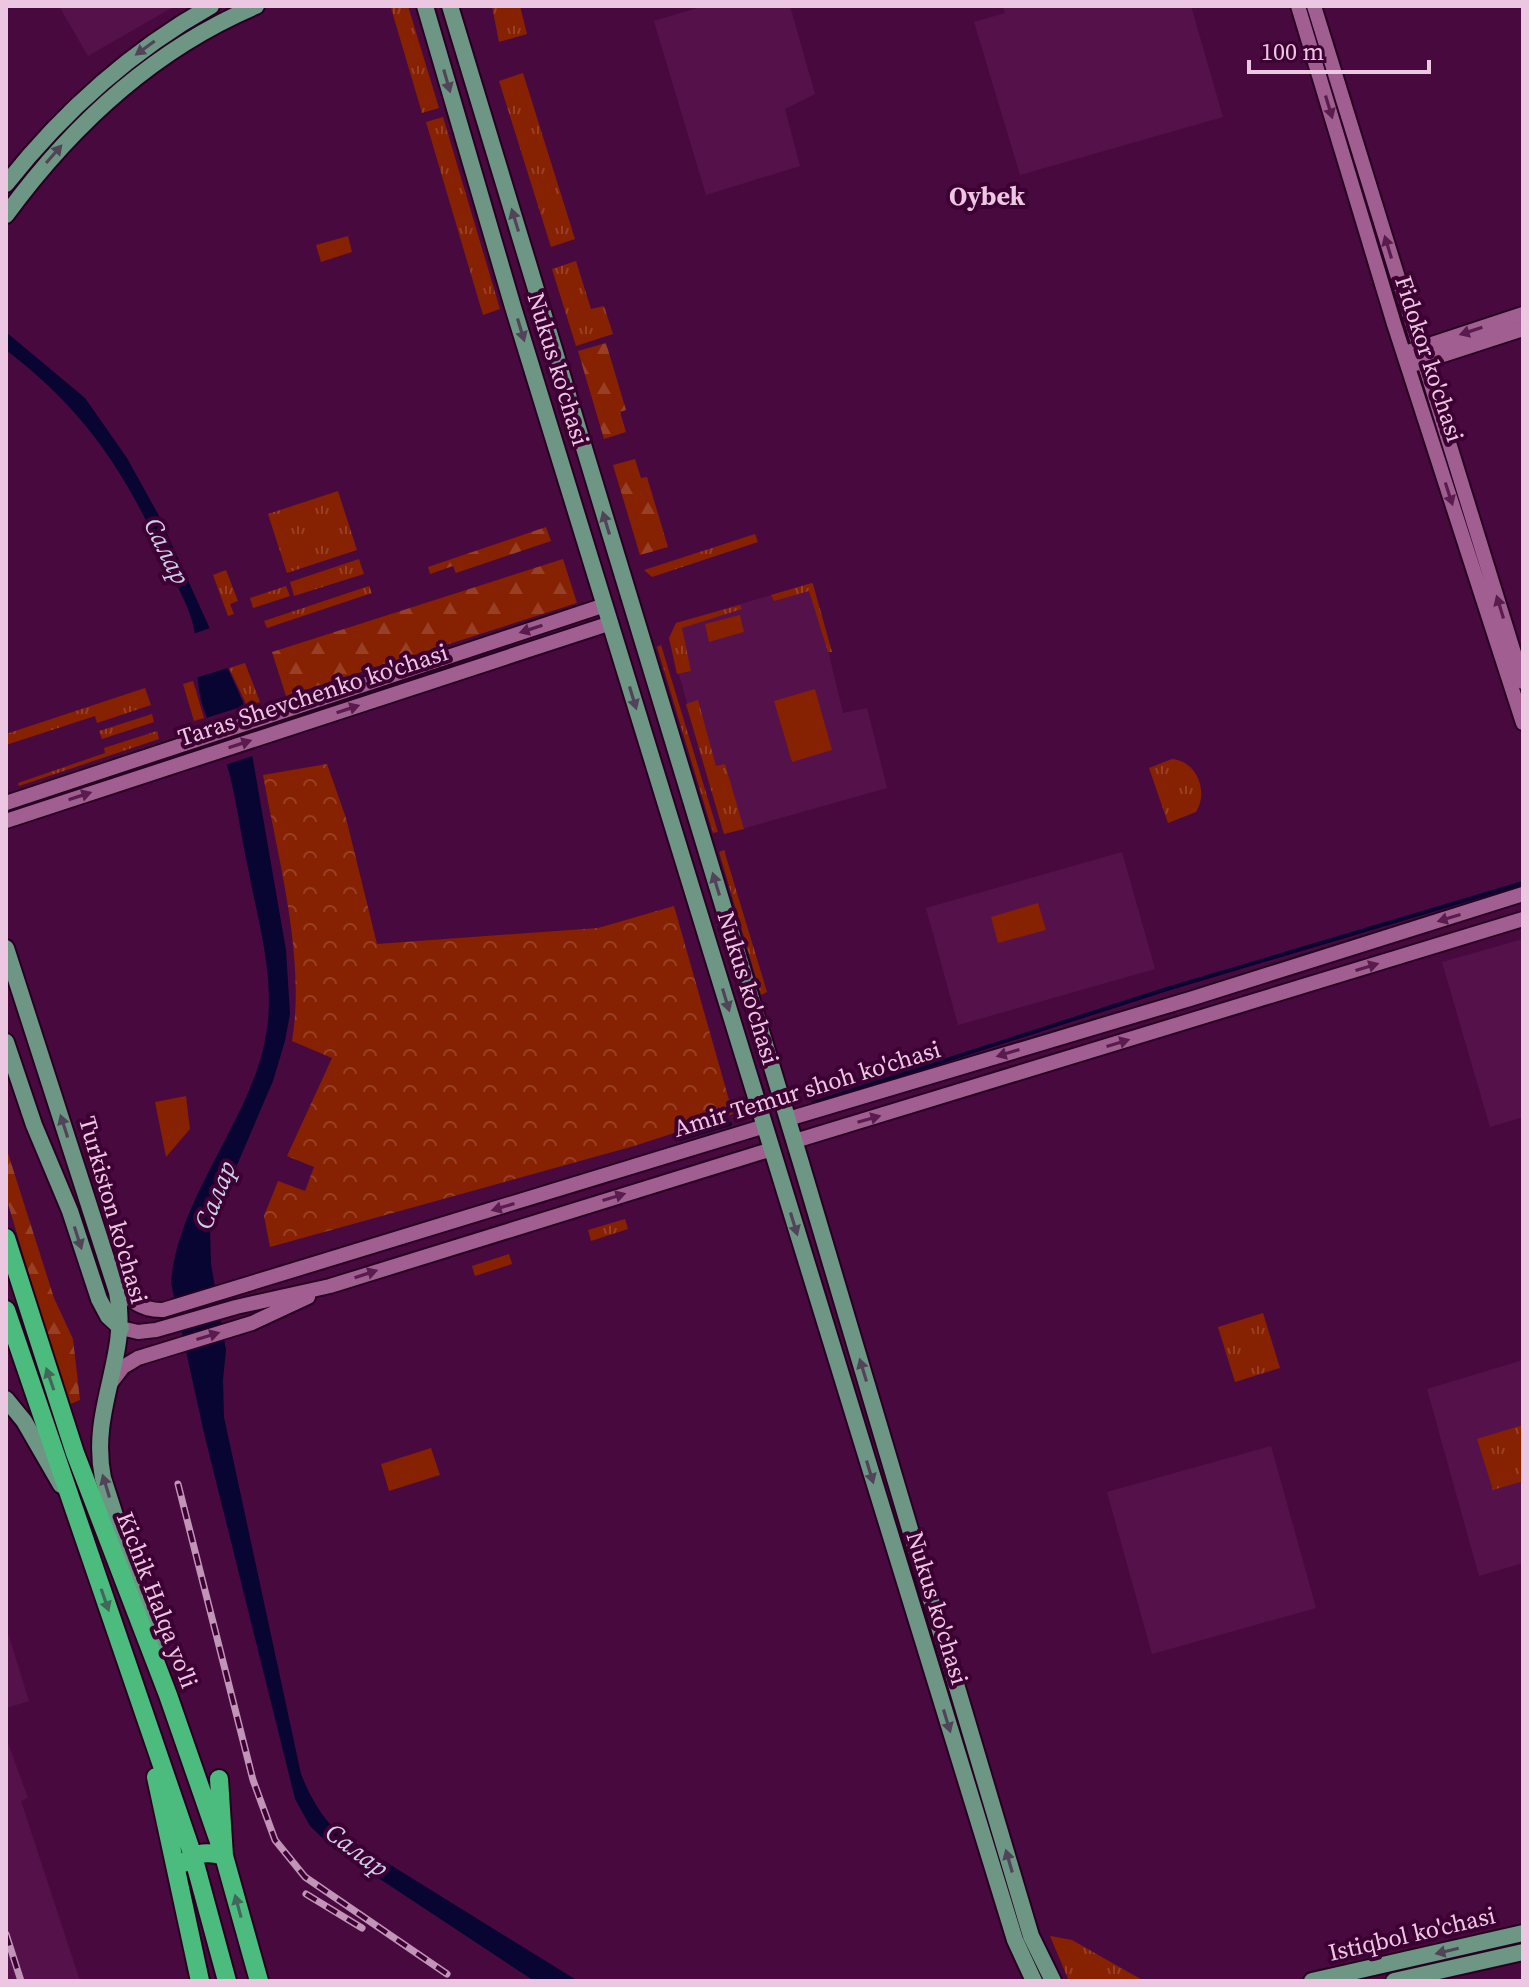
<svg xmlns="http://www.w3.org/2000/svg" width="1529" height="1987" viewBox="0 0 1529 1987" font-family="'Source Serif 4',serif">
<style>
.built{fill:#55124a}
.grass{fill:url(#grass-tufts)}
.forest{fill:url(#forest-firs)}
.park{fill:url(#park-crowns)}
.pitch{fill:#862101}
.water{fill:#080533}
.pier{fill:#480a3e}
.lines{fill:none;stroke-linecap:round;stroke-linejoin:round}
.stream{stroke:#080533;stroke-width:4}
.secondary-casing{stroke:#270021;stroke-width:18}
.primary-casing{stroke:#270021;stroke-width:20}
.highway-casing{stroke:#270021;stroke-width:22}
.secondary{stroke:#a05e91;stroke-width:14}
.primary{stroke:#6d9685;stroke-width:16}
.highway{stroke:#4bbc7d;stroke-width:18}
.rail-casing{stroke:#c195b7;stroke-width:7}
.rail{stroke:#3c0033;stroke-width:4;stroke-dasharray:12;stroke-linecap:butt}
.oneway{fill:#524458}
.oneway2{fill:#5a1c4f}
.oneway3{fill:#44675c}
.labels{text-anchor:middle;stroke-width:8;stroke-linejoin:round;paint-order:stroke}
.street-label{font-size:24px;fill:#ecc7e2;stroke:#3c0033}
.neighbourhood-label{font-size:26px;font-weight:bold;fill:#ecc7e2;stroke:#3c0033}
.water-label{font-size:26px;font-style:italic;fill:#cbd0e9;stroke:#3c0033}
</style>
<defs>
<pattern id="grass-tufts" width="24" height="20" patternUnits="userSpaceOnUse" patternTransform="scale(2)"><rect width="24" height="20" fill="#862101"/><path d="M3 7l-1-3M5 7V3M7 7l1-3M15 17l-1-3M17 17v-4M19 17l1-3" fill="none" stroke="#974026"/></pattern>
<pattern id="forest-firs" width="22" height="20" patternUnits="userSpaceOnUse" patternTransform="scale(2)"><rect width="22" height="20" fill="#862101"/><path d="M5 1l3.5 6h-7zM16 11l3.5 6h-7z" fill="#974026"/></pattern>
<pattern id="park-crowns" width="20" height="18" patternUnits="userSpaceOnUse" patternTransform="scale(2)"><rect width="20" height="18" fill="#862101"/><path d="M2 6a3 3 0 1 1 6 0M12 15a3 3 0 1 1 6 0" fill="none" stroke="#974026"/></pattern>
</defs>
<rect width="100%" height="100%" fill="#480a3e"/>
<path class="built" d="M 59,6 L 175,6 L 88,56 Z
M 704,6 L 790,6 L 815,94 L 785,109 L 800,166 L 706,195 L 654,21 Z
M 1003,6 L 1191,6 L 1223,117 L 1020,175 L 974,22 L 1005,13 Z
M 812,583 L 843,713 L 867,708 L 887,788 L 724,834 L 669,639 L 676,623 Z
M 1122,852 L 1155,969 L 958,1025 L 926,908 Z
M 1523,939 L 1523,1117 L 1490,1127 L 1442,962 Z
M 1523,1360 L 1523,1563 L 1479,1576 L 1427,1389 Z
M 1271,1446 L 1316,1608 L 1152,1654 L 1107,1492 Z
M 6,1627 L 29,1701 L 6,1708 Z
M 6,1738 L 28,1798 L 21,1801 L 80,1981 L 6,1981 Z"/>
<path class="grass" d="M 398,6 L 408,6 L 439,108 L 422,113 L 391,8 Z
M 492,6 L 520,6 L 527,34 L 499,42 Z
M 523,73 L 575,239 L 551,247 L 499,81 Z
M 443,117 L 500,309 L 483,315 L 426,122 Z
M 576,261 L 591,309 L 604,306 L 613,334 L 576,346 L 552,269 Z
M 338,491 L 357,550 L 287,573 L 268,514 Z
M 755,534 L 758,542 L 652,577 L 644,570 Z
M 359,559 L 364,574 L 294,596 L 290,582 Z
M 226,570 L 238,601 L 230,604 L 234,614 L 228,616 L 213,575 Z
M 812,583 L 813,584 L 832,652 L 828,652 L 809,591 L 774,601 L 771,595 Z
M 286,586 L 290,596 L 253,608 L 250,598 Z
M 369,586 L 372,593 L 267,628 L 264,621 Z
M 740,605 L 742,609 L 682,628 L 691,671 L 677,674 L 669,638 L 676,623 Z
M 661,645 L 718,832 L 713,833 L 657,647 Z
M 245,663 L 260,702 L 247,706 L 229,668 Z
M 193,681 L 204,718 L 194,721 L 183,684 Z
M 145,688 L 151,705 L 97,723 L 95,716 L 6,745 L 6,734 Z
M 698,700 L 716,766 L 725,764 L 744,829 L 724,834 L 686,704 Z
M 152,714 L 154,722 L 102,739 L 99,731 Z
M 157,731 L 159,739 L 19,786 L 18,783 L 105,753 L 104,748 Z
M 1172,759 C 1197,761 1209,792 1196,812 L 1168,823 L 1149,768 Z
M 724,850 L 767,992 L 761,995 L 719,852 Z
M 625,1219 L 628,1229 L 591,1241 L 588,1230 Z
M 509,1254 L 512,1264 L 475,1276 L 472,1266 Z
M 1263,1313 L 1280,1368 L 1235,1382 L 1218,1327 Z
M 1523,1425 L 1523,1481 L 1493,1490 L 1477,1439 Z
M 1050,1936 L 1072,1940 L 1144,1981 L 1069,1981 Z"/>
<path class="forest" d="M 606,343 L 626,410 L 620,412 L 626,432 L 604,439 L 578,351 Z
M 635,459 L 641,478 L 647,477 L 668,547 L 640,555 L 613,465 Z
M 546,527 L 551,541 L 456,573 L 453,566 L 430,574 L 428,567 Z
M 563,559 L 577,603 L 286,696 L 272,652 Z
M 6,1147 L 54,1298 L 73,1339 L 80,1400 L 68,1405 L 6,1197 Z"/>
<path class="park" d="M 327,764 L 346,818 L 377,944 L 598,928 L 674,906 L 733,1114 L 634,1146 L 270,1247 L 264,1216 L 278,1181 L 305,1191 L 314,1167 L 287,1156 L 332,1058 L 292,1041 C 306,958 278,859 263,775 Z"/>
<path class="pitch" d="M 348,236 L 352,252 L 321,262 L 316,245 Z
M 740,615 L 744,632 L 709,642 L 705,624 Z
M 815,689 L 832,750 L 792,762 L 774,701 Z
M 1038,903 L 1046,930 L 998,943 L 991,917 Z
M 186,1096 L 190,1129 L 166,1157 L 155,1102 Z
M 431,1448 L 440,1475 L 389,1491 L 381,1464 Z"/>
<path class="water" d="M 6,332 L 85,398 L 127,458 L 158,514 L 243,702 L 286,950 L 290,1014 L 285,1041 L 273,1081 L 210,1228 L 211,1264 L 226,1350 L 223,1380 L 224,1417 L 301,1774 C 310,1796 321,1817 339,1833 L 578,1981 L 534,1981 L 333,1848 L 310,1826 L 295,1799 L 204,1433 L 171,1283 C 177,1198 253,1117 266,1035 C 276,979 258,922 248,868 C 241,836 237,803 229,772 C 223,751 211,731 204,710 C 193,678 200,650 192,621 C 187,602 175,583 167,565 C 126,473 87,412 6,350 Z"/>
<path class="pier" d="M 213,627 L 231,667 L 192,679 L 190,635 Z
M 247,705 L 256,755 L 222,766 L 203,719 Z"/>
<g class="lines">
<path class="stream" d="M 813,1103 L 1167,989 L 1523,883
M 679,1139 L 730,1124"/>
<defs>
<path id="secondary" d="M 1298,6 L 1394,324 L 1523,723
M 1314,6 L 1523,682
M 1411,351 L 1523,314
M 1415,364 L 1523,329
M 6,803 L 605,605
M 6,821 L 611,623
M 788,1119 L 1190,999 L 1523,894
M 795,1141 L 1523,919
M 114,1280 C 126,1299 141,1311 163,1310 L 765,1126
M 121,1328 L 138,1332 L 156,1330 L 236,1307 L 330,1286 L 772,1149
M 110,1384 L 123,1367 L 138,1358 L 252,1323 L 308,1297"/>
<path id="primary" d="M 425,6 L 513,307 L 1015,1940 L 1034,1981
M 450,6 L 801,1163 L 1031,1936 L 1053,1981
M 6,184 C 63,112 131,51 211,6
M 6,215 C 72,125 152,50 256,6
M 6,948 L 117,1292 C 130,1357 89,1409 103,1478 L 156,1643
M 6,1042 L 34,1125 L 70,1211 L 99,1299 L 108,1316 L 121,1328
M 6,1399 L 24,1421 L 61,1485
M 1312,1981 L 1523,1933
M 1394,1981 L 1523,1952"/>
<path id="highway" d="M 6,1238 L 75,1453 L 168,1695 L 224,1856 L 259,1981
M 6,1310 L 193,1856 L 227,1981
M 156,1777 L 200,1981
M 184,1863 C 197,1852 208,1851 224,1856 L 219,1779"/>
</defs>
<use href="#secondary" class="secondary-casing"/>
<use href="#primary" class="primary-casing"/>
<use href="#highway" class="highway-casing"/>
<use href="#secondary" class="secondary"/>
<use href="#primary" class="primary"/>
<use href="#highway" class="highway"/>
<defs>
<path id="rail" d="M 178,1484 L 253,1780 L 275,1840 L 305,1877 L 447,1974
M 306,1894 L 362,1928
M 6,1934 L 21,1981"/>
</defs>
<use href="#rail" class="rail-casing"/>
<use href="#rail" class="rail"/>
</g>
<defs><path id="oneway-solid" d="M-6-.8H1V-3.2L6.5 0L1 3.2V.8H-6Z" transform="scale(2)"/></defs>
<g class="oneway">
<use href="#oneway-solid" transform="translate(145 48) rotate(144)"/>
<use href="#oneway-solid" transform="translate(447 81) rotate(74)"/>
<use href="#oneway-solid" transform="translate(54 154) rotate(-49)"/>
<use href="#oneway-solid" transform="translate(515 220) rotate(-107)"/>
<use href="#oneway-solid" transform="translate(521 330) rotate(73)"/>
<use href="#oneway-solid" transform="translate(606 523) rotate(-107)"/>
<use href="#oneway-solid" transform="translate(633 698) rotate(73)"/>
<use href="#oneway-solid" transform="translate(716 884) rotate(-107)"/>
<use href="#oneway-solid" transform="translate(726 1000) rotate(73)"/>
<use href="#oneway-solid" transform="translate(64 1126) rotate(-108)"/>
<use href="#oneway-solid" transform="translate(794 1224) rotate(73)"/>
<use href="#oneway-solid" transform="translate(78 1238) rotate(72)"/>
<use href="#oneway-solid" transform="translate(863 1370) rotate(-107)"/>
<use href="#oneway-solid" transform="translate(870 1472) rotate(73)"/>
<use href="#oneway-solid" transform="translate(106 1486) rotate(-107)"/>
<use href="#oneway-solid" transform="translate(947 1721) rotate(73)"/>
<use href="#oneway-solid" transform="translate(1009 1861) rotate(-106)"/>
<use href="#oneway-solid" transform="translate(1447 1951) rotate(167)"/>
</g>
<g class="oneway2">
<use href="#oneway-solid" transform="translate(1329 107) rotate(73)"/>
<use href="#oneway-solid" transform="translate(1388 247) rotate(-107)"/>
<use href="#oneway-solid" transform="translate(1471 331) rotate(162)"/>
<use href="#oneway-solid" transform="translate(1449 494) rotate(72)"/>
<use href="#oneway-solid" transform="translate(1500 607) rotate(-107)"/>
<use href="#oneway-solid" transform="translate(531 629) rotate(162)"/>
<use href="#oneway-solid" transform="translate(348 709) rotate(-18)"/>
<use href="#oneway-solid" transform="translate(240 744) rotate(-18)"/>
<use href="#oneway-solid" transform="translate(80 796) rotate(-18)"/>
<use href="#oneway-solid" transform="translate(1449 918) rotate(163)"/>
<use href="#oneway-solid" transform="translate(1367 967) rotate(-17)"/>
<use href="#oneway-solid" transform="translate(1118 1043) rotate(-17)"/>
<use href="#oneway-solid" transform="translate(1008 1053) rotate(163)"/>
<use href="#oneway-solid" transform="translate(869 1119) rotate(-16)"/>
<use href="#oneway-solid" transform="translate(614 1197) rotate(-17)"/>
<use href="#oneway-solid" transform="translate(503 1207) rotate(163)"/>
<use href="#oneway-solid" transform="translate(366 1274) rotate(-18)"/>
<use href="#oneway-solid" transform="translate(208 1336) rotate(-17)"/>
</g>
<g class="oneway3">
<use href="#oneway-solid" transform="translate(50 1379) rotate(-109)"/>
<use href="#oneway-solid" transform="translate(105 1600) rotate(71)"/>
<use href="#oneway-solid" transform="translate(238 1906) rotate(-105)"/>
</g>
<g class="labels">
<g class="street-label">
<text transform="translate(1429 359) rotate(72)" y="8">Fidokor ko'chasi</text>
<text transform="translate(558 369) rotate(73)" y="8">Nukus ko'chasi</text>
<text transform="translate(313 695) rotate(-18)" y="8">Taras Shevchenko ko'chasi</text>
<text transform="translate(748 988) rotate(73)" y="8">Nukus ko'chasi</text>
<text transform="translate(807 1089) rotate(-17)" y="8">Amir Temur shoh ko'chasi</text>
<text transform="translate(113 1210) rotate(74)" y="8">Turkiston ko'chasi</text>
<text transform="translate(157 1600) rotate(69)" y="8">Kichik Halqa yo'li</text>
<text transform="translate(937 1608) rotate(73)" y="8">Nukus ko'chasi</text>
<text transform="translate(1412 1934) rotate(-13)" y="8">Istiqbol ko'chasi</text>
</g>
<g class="neighbourhood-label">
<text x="987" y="205">Oybek</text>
</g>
<g class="water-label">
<text transform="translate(167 551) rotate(64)" y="9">Салар</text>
<text transform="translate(215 1195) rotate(-68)" y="9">Салар</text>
<text transform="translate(357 1850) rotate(37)" y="9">Салар</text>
</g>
</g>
<rect width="1529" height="1987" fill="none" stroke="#ecc7e2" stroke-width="16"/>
<path d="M1249 60v12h180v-12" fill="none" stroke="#ecc7e2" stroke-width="4"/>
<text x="1261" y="60" font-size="24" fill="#ecc7e2" stroke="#3c0033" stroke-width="6" paint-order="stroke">100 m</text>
</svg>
